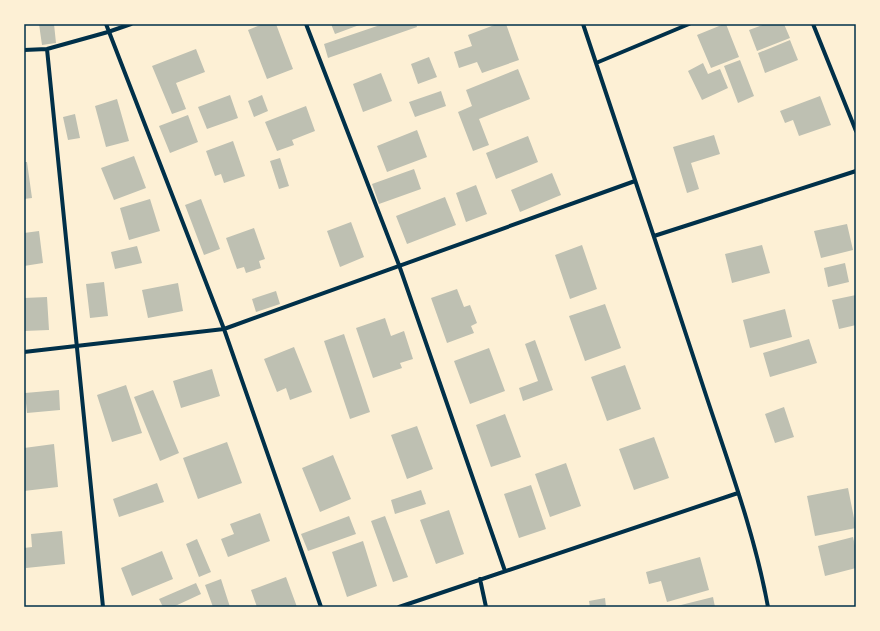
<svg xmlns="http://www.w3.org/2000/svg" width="880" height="631" viewBox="0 0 880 631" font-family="'Open Sans',sans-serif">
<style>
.building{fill:#bec0b2}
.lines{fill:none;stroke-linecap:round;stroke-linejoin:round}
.minor{stroke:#003049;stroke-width:4}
.neatline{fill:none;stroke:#003049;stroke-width:1.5}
</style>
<rect width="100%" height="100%" fill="#fdf0d5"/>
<path class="building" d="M 39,24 L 54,24 L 56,43 L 42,45 Z
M 263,24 L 276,24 L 293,69 L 267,79 L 248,30 Z
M 331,24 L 362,24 L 335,34 Z
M 383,24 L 416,24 L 417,27 L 328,58 L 324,44 Z
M 497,24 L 506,24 L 519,60 L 482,73 L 477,62 L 459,68 L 454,52 L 472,46 L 468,35 Z
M 724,24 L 726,24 L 739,57 L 711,68 L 697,35 Z
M 765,24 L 784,24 L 790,38 L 757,51 L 749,30 Z
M 790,40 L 798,60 L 765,73 L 758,53 Z
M 196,49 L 205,72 L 176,83 L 186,109 L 172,114 L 152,66 Z
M 429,57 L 437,77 L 418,84 L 411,64 Z
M 740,60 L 754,96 L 738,103 L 724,66 Z
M 703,63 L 708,74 L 720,69 L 728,88 L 702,100 L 688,71 Z
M 518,69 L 530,99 L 479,119 L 489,145 L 473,151 L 458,112 L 472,106 L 466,90 Z
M 381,73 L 392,101 L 363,112 L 353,84 Z
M 441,91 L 446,106 L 415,117 L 409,102 Z
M 230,95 L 238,118 L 207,129 L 198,107 Z
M 262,95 L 268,111 L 254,117 L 248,101 Z
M 820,96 L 831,125 L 799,136 L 793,120 L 785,123 L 780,111 Z
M 117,99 L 129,141 L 106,147 L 95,106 Z
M 306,106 L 315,131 L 292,140 L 294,145 L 277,151 L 265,122 Z
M 75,114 L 80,138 L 68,140 L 63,117 Z
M 188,115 L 198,142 L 170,153 L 159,126 Z
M 417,130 L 427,157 L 387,172 L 377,146 Z
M 714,135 L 720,154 L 691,163 L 699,189 L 687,193 L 673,147 Z
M 528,136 L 538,162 L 496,179 L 486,153 Z
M 233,141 L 245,176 L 224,183 L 221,174 L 215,176 L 206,151 Z
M 134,156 L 146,188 L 114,200 L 101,168 Z
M 280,158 L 289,186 L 279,189 L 270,161 Z
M 24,162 L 27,162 L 32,198 L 24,199 Z
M 414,169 L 421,189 L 379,204 L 372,184 Z
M 552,173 L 561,195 L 520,212 L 511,190 Z
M 476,185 L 487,214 L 466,222 L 456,193 Z
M 445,197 L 456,225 L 407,244 L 396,216 Z
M 150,199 L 160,231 L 129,240 L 120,208 Z
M 201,199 L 220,249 L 204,255 L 185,205 Z
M 351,222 L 364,257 L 340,267 L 327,231 Z
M 847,224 L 853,250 L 821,258 L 814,231 Z
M 254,228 L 265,259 L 259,261 L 261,268 L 246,273 L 244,267 L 237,269 L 226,238 Z
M 39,231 L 43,263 L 24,266 L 24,233 Z
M 582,245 L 597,289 L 570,299 L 555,255 Z
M 762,245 L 770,273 L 732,283 L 725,254 Z
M 137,246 L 142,263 L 115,269 L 111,252 Z
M 845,263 L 849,282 L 828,287 L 824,268 Z
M 104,282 L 108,316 L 90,318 L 86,284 Z
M 178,283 L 183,311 L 148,318 L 142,290 Z
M 457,289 L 464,307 L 470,305 L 477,323 L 471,326 L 474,333 L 447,343 L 431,298 Z
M 276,291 L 280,304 L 256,312 L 252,299 Z
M 856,295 L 856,325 L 839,329 L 832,300 Z
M 47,297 L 49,330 L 24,331 L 24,298 Z
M 605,304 L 621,348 L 585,361 L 569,316 Z
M 785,309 L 792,337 L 750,348 L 743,320 Z
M 385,318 L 391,336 L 404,331 L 413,359 L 400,363 L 402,368 L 373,378 L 356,328 Z
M 344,334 L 370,412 L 350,419 L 324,341 Z
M 809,339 L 817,363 L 770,377 L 763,353 Z
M 535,340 L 553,390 L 523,401 L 519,388 L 538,381 L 525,344 Z
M 294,347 L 312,392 L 290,400 L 286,388 L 277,392 L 264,359 Z
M 489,348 L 505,391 L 470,404 L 454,361 Z
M 625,365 L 641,409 L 607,421 L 591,377 Z
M 212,369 L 220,396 L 181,408 L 173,381 Z
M 126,385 L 142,433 L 112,442 L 97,395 Z
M 59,390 L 60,410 L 27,413 L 25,393 Z
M 153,390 L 179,453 L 160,461 L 134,397 Z
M 784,407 L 794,437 L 775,443 L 765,414 Z
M 505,414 L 521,457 L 491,467 L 476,425 Z
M 417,426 L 433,469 L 407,479 L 391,435 Z
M 654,437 L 669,478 L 634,490 L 619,449 Z
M 227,442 L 242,483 L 198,499 L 183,458 Z
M 54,444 L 58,487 L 24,491 L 24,469 L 25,469 L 24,448 Z
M 333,455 L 351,499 L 320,512 L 302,468 Z
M 566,463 L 581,506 L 550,517 L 535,474 Z
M 157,483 L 164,502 L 119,517 L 113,499 Z
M 531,485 L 546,529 L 519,538 L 504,494 Z
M 848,488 L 856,528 L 815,536 L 807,496 Z
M 421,490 L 426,504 L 395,514 L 391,500 Z
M 449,510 L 464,554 L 436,564 L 420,520 Z
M 260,513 L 270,541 L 228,557 L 221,539 L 234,534 L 230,524 Z
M 349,516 L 356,534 L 308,551 L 301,534 Z
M 385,516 L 408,577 L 393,582 L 371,521 Z
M 62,531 L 65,564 L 26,568 L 24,548 L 32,547 L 31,534 Z
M 853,537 L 856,550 L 856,568 L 825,576 L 818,546 Z
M 197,539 L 211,572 L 199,577 L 186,544 Z
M 363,541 L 377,586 L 347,597 L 332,552 Z
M 162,551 L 173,579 L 132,596 L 121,568 Z
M 700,557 L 709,590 L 667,602 L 661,581 L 649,584 L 646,572 Z
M 286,577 L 297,607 L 257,607 L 251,590 Z
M 221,579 L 230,607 L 213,607 L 205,585 Z
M 196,583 L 201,594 L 173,607 L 163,607 L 159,599 Z
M 713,597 L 715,607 L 677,607 L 677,606 Z
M 605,598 L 606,607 L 590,607 L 589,601 Z"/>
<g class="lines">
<path class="minor" d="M 106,24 L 224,329 L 321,607
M 306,24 L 399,265 L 505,571
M 583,24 C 623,144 663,263 702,383 C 726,457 754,530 768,607
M 813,24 L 856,131
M 47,49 L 103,607
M 24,50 L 47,49 L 108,32 L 131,24
M 596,63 L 689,24
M 654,236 L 856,171
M 24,352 L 224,329 L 635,181
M 480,579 L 486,607
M 399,607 L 738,493"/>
</g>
<rect width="880" height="631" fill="none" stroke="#fdf0d5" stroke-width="50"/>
<rect x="25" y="25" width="830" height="581" class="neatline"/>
</svg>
